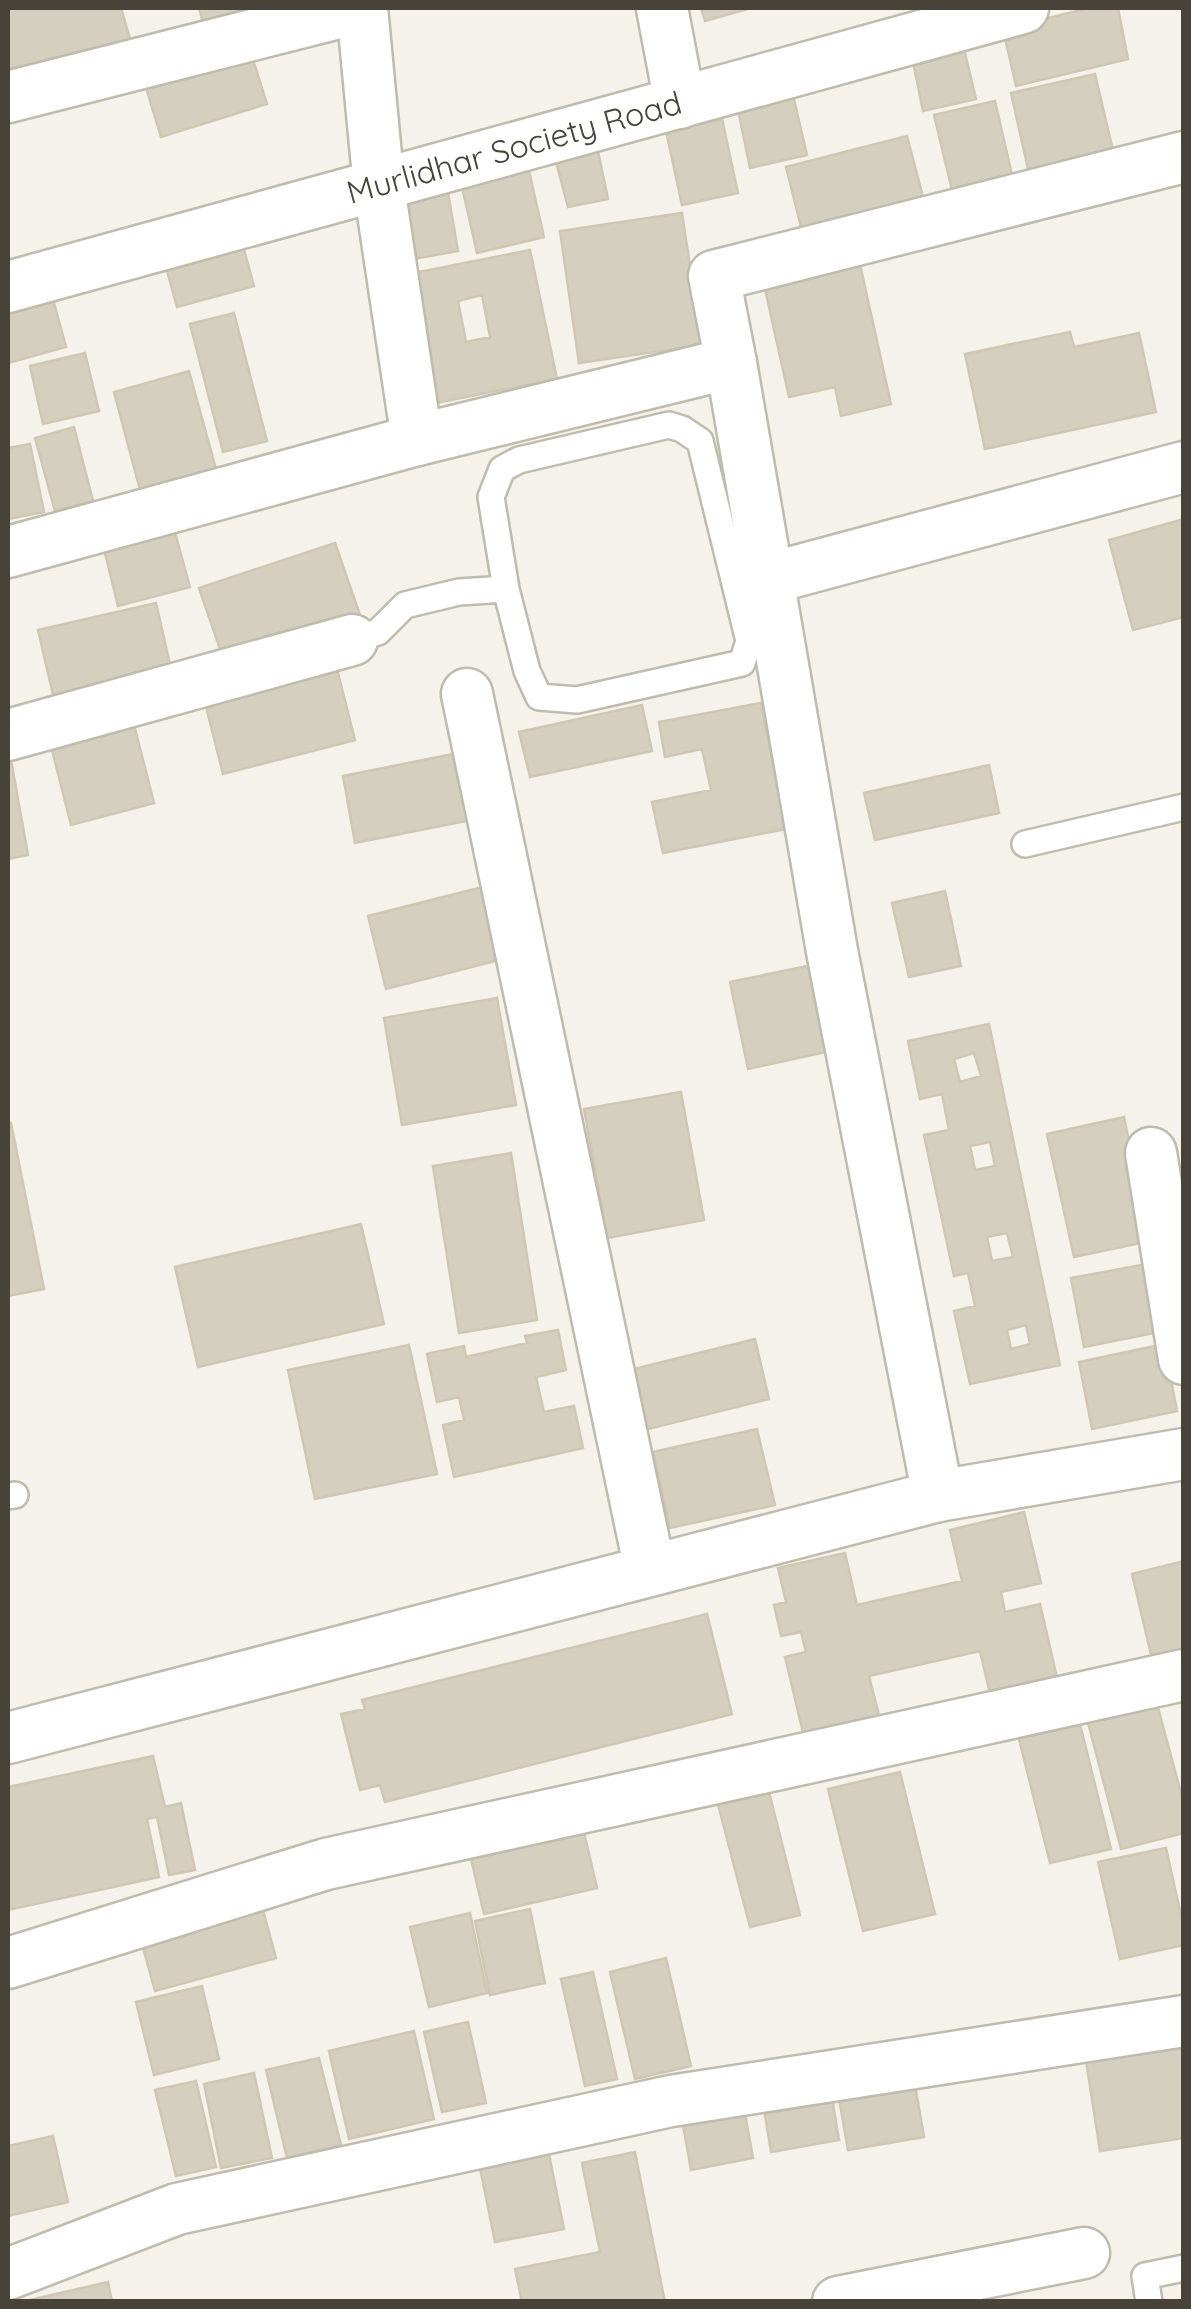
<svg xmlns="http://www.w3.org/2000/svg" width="1191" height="2309" viewBox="0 0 1191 2309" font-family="Quicksand,sans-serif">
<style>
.building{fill:#d5cfc0;stroke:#d0c7b3;stroke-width:2.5;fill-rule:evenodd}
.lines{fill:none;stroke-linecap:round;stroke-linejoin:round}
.lane-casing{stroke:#bfbbad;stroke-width:30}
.street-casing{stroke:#bfbbad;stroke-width:55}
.lane{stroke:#fff;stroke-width:25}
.street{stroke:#fff;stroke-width:50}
.labels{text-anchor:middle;stroke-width:10;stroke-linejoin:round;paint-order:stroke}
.street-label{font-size:32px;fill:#484338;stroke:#fff}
</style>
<rect width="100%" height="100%" fill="#f4f2ea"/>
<path class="building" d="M 8,8 L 121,8 L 135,56 L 8,93 Z
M 199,8 L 280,8 L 205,30 Z
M 701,8 L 751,8 L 705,21 Z
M 1089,8 L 1118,8 L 1128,59 L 1016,86 L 1003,29 Z
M 961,36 L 976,99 L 923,111 L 910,47 Z
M 249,47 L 267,104 L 161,137 L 144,81 Z
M 1095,74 L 1115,159 L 1030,178 L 1011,93 Z
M 792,91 L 807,155 L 750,168 L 737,105 Z
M 995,101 L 1012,175 L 952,190 L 934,115 Z
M 722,119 L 738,193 L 682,205 L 666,131 Z
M 907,136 L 928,216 L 806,247 L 786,167 Z
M 596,142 L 608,199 L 568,207 L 554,154 Z
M 527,162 L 544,237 L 477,253 L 460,178 Z
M 446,181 L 458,251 L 408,260 L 395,190 Z
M 682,213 L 702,345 L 579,363 L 560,231 Z
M 240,235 L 254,286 L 177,307 L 163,256 Z
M 530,250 L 557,379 L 431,404 L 404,275 ZM 482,295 L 490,337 L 466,342 L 458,301 Z
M 859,260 L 891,404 L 841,416 L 835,387 L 789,397 L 763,280 Z
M 51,292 L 66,347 L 8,363 L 8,304 Z
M 234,313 L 267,441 L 223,452 L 190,324 Z
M 1070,332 L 1074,347 L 1139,333 L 1156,412 L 985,449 L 965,354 Z
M 85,353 L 99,411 L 43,424 L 30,366 Z
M 189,371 L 216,469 L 140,490 L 114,392 Z
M 74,427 L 93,501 L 55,511 L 35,438 Z
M 30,444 L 44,512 L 8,519 L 8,448 Z
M 171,518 L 190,587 L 118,606 L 101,537 Z
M 1184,519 L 1184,617 L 1133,630 L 1109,540 Z
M 335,543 L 360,615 L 224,661 L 199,588 Z
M 156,603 L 172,673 L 54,699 L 38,630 Z
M 335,661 L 355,740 L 223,774 L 203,695 Z
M 761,703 L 786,829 L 663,853 L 652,802 L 711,790 L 702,749 L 665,757 L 659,722 Z
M 642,705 L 652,751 L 530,777 L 519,732 Z
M 131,713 L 154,803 L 71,825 L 48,734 Z
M 463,752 L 476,819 L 355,843 L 343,776 Z
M 8,760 L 11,760 L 28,855 L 8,859 Z
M 989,765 L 999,813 L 875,840 L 864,793 Z
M 502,882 L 519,955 L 386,989 L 368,916 Z
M 945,891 L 961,966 L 909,977 L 892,903 Z
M 817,964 L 835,1050 L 748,1069 L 730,982 Z
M 497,998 L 516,1105 L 402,1125 L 384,1018 Z
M 989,1024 L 1060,1365 L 970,1384 L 954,1311 L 975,1306 L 968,1273 L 954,1276 L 924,1135 L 949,1130 L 942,1094 L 920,1099 L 908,1041 ZM 974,1053 L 981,1076 L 960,1082 L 954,1059 ZM 990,1142 L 995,1166 L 975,1170 L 970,1146 ZM 1007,1233 L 1013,1257 L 992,1261 L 987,1237 ZM 1026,1325 L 1030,1344 L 1011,1349 L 1007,1330 Z
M 681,1092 L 704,1220 L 607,1238 L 584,1109 Z
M 1124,1117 L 1150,1241 L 1074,1257 L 1047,1134 Z
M 8,1123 L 11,1123 L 44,1289 L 8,1296 Z
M 511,1153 L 537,1320 L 459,1333 L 433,1166 Z
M 361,1224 L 384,1324 L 198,1367 L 175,1267 Z
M 1147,1264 L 1159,1332 L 1084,1347 L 1071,1278 Z
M 558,1330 L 566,1370 L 536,1377 L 544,1412 L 574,1406 L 583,1448 L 454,1477 L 443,1425 L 464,1420 L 459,1397 L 437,1402 L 427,1354 L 464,1346 L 466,1357 L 527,1343 L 525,1336 Z
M 755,1339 L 769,1399 L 632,1433 L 618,1373 Z
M 1164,1344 L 1177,1411 L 1092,1429 L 1079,1362 Z
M 409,1345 L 437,1474 L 315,1499 L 288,1370 Z
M 757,1429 L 775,1505 L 670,1528 L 653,1452 Z
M 1024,1512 L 1041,1583 L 1001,1592 L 1005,1612 L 1040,1604 L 1058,1682 L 991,1698 L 980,1651 L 869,1676 L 881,1723 L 805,1741 L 785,1657 L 806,1652 L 801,1632 L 781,1636 L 774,1605 L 786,1602 L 778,1568 L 845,1553 L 857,1605 L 962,1581 L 950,1530 Z
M 1184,1561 L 1184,1651 L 1152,1659 L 1132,1574 Z
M 707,1614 L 732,1714 L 385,1802 L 380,1785 L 360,1790 L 341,1714 L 365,1709 L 362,1700 Z
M 1154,1693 L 1184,1804 L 1184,1833 L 1121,1849 L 1085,1711 Z
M 1078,1716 L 1111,1849 L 1050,1863 L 1017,1731 Z
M 153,1756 L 165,1807 L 181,1803 L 195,1870 L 169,1875 L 157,1817 L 147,1819 L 159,1877 L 8,1910 L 8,1787 Z
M 900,1772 L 935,1914 L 863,1931 L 828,1789 Z
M 766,1780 L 800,1915 L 750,1927 L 715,1793 Z
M 583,1828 L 597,1888 L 484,1914 L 470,1855 Z
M 1166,1848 L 1184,1929 L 1184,1945 L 1120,1959 L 1098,1862 Z
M 260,1899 L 276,1958 L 155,1991 L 139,1933 Z
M 530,1909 L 545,1983 L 490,1995 L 475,1921 Z
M 470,1913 L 487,1993 L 429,2007 L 410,1927 Z
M 666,1958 L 691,2066 L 635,2079 L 610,1972 Z
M 593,1972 L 617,2079 L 585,2086 L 561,1979 Z
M 202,1986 L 219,2059 L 154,2075 L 136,2002 Z
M 468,2022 L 486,2103 L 442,2112 L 424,2032 Z
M 1184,2025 L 1184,2138 L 1100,2151 L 1083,2041 Z
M 414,2031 L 434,2119 L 349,2139 L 329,2051 Z
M 319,2058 L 341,2145 L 287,2158 L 266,2070 Z
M 254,2073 L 272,2158 L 221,2168 L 204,2084 Z
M 913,2073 L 924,2137 L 848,2150 L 837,2087 Z
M 196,2081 L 216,2167 L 176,2176 L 155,2090 Z
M 831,2092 L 839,2140 L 771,2152 L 763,2103 Z
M 742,2097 L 753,2158 L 691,2170 L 680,2108 Z
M 53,2136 L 68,2202 L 8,2216 L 8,2146 Z
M 547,2144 L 564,2229 L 495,2242 L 478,2158 Z
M 635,2152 L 665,2302 L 522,2302 L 515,2269 L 600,2252 L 582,2163 Z
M 108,2282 L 112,2302 L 21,2302 Z"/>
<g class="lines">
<defs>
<path id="lane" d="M 352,640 L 378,632 L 405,605 L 459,592 L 506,589 L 527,671 L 539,697 L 577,700 L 742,663 L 749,641 L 700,441 L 682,429 L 669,425 L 519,460 L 502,469 L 491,497 L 506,589
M 1025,844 L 1184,807
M 8,1496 L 15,1495
M 1149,2302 L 1145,2276 L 1184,2268"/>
<g id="street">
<path d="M 362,8 L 379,187 L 417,440"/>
<path d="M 662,8 L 680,103"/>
<path d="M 8,97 L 358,8"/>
<path id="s1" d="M 8,287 L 1023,8"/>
<path d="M 8,552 L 417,440 L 731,363"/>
<path d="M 767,579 L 1184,467"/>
<path d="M 467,694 L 650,1570"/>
<path d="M 8,735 L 352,640"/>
<path d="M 1151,1153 L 1184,1359"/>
<path d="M 938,1496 L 832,951 L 731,363 L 714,276 L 1184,157"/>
<path d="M 8,1738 L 938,1496 L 1184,1454"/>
<path d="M 8,1963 L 326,1864 L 1184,1675"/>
<path d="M 8,2274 L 177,2209 L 671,2101 L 1184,2021"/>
<path d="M 838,2302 L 1084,2253"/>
</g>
</defs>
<use href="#lane" class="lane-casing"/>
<use href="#street" class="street-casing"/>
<use href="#lane" class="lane"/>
<use href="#street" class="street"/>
</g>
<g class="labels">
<g class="street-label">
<text dy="11" stroke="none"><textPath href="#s1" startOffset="525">Murlidhar Society Road</textPath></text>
</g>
</g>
<rect width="1191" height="2309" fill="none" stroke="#484338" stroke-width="20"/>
</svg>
